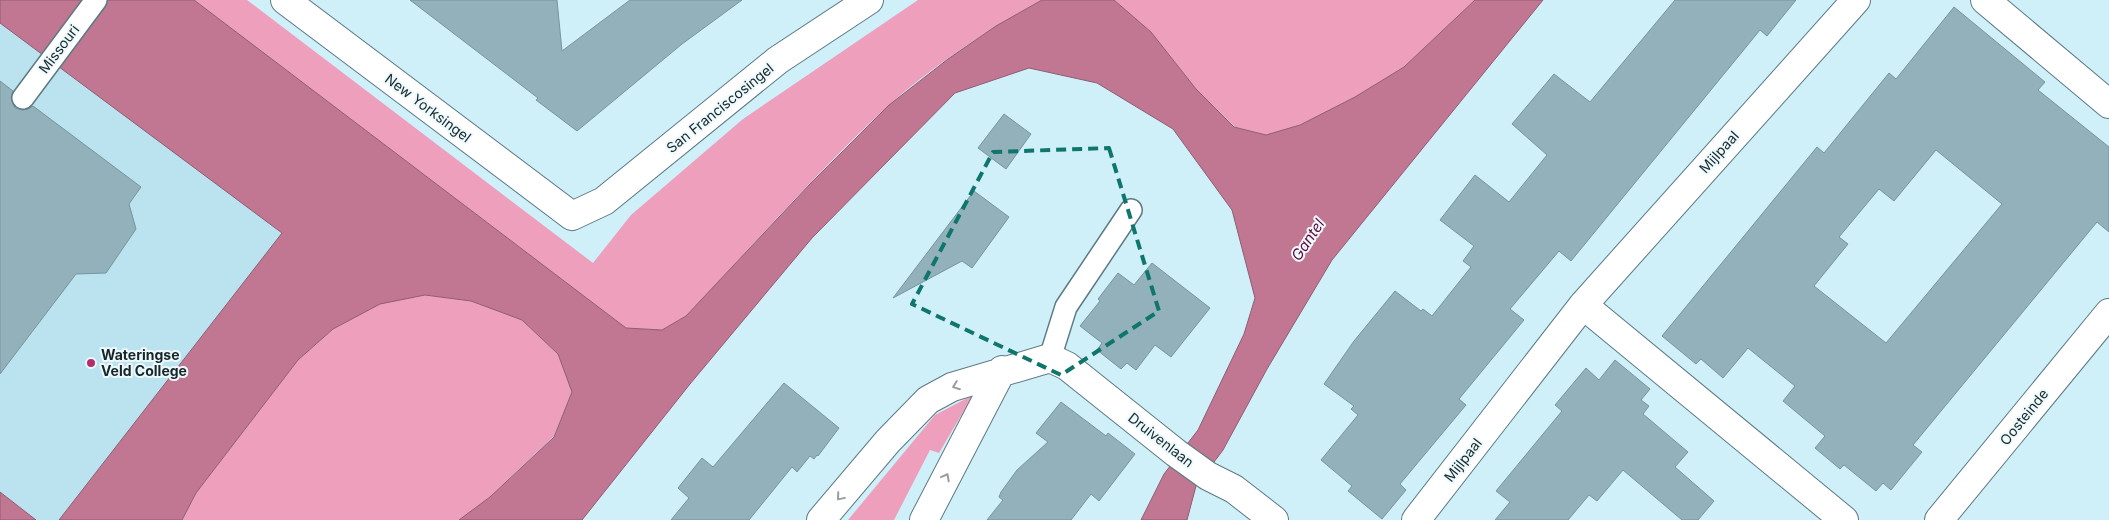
<svg xmlns="http://www.w3.org/2000/svg" width="2109" height="520" viewBox="0 0 2109 520" font-family="Inter,sans-serif">
<style>
.built{fill:#bae3ef}
.green{fill:#ee9fbc}
.water{fill:#c17692;stroke:#8f5e72}
.building{fill:#92b1ba;stroke:#76959e;fill-rule:evenodd}
.lines{fill:none;stroke-linecap:round;stroke-linejoin:round}
.service-casing{stroke:#5c7a82;stroke-width:24}
.minor-casing{stroke:#5c7a82;stroke-width:30}
.tertiary-casing{stroke:#5c7a82;stroke-width:30}
.service{stroke:#fff;stroke-width:21}
.minor{stroke:#fff;stroke-width:28}
.tertiary{stroke:#fff;stroke-width:28}
.oneway{stroke:#989d9f}
.marked{fill:none;stroke:#0f766e;stroke-width:4;stroke-dasharray:10 6;stroke-linejoin:round}
.poi-dot{fill:#b32c6d;stroke:#ecf9fd;stroke-width:2}
.labels{text-anchor:middle;stroke-width:4;stroke-linejoin:round;paint-order:stroke}
.street-label{font-size:14px;fill:#192629;stroke:#ecf9fd}
.poi-label{font-size:14px;font-weight:bold;fill:#192629;stroke:#ecf9fd;text-anchor:start}
.water-label{font-size:15px;font-style:italic;fill:#67083a;stroke:#ecf9fd}
</style>
<rect width="100%" height="100%" fill="#cfeff9"/>
<path class="built" d="M 0,23 L 282,233 L 59,520 L 36,520 L 0,492 Z"/>
<path class="green" d="M 194,0 L 247,0 L 593,263 L 631,215 L 743,119 L 918,0 L 1042,0 C 990,29 933,65 889,105 C 817,171 753,246 686,316 L 662,330 L 626,328 Z
M 1114,0 L 1475,0 L 1404,67 L 1355,97 L 1300,125 L 1266,135 L 1235,127 L 1196,89 L 1151,32 Z
M 425,295 L 471,301 L 522,320 L 558,354 L 572,392 L 554,436 L 490,497 L 459,520 L 182,520 L 196,493 L 298,360 L 333,329 L 380,303 Z
M 973,395 L 939,453 L 930,450 L 894,520 L 848,520 L 935,415 Z"/>
<path class="water" d="M 0,0 L 194,0 L 626,328 L 662,330 L 686,316 L 810,184 L 889,105 L 948,59 L 996,26 L 1042,0 L 1114,0 L 1151,32 L 1196,89 L 1234,127 L 1266,135 L 1300,125 L 1355,97 L 1404,67 L 1475,0 L 1543,0 L 1332,260 L 1267,369 L 1223,450 L 1196,486 L 1187,520 L 1141,520 L 1164,474 L 1198,430 L 1244,334 L 1255,298 L 1232,210 L 1173,129 L 1097,83 L 1029,68 L 955,93 L 812,238 L 690,384 L 582,520 L 459,520 L 490,497 L 554,437 L 572,392 L 558,354 L 522,320 L 471,301 L 425,295 L 380,304 L 333,329 L 298,360 L 196,493 L 182,520 L 59,520 L 282,233 L 0,23 Z
M 0,492 L 36,520 L 0,520 Z"/>
<path class="building" d="M 410,0 L 557,0 L 562,51 L 630,0 L 742,0 L 682,44 L 577,131 L 536,100 L 538,98 Z
M 1675,0 L 1796,0 L 1767,36 L 1760,30 L 1571,261 L 1559,251 L 1510,309 L 1524,320 L 1459,399 L 1466,405 L 1400,484 L 1406,490 L 1382,519 L 1348,491 L 1352,486 L 1321,460 L 1358,415 L 1351,409 L 1354,406 L 1324,384 L 1354,341 L 1395,291 L 1421,311 L 1423,309 L 1432,316 L 1471,267 L 1463,261 L 1474,246 L 1440,220 L 1475,175 L 1509,202 L 1547,155 L 1512,124 L 1554,74 L 1590,102 Z
M 1954,7 L 2045,82 L 2038,90 L 2109,147 L 2109,232 L 2097,222 L 1913,445 L 1922,452 L 1908,469 L 1891,490 L 1883,483 L 1876,491 L 1844,465 L 1840,469 L 1815,448 L 1825,436 L 1783,401 L 1795,386 L 1748,348 L 1723,378 L 1701,359 L 1696,364 L 1662,336 L 1817,147 L 1824,153 L 1889,73 L 1896,79 ZM 1936,150 L 2002,204 L 1886,343 L 1814,286 L 1848,244 L 1839,237 L 1879,189 L 1894,201 Z
M 0,81 L 13,91 L 11,97 L 15,108 L 22,110 L 28,109 L 33,106 L 141,187 L 129,204 L 136,229 L 106,273 L 76,274 L 0,374 Z
M 1004,114 L 1031,134 L 1006,169 L 978,148 Z
M 974,191 L 1009,217 L 972,268 L 962,261 L 893,298 Z
M 1152,263 L 1210,308 L 1171,357 L 1155,345 L 1136,370 L 1127,363 L 1121,369 L 1097,350 L 1102,343 L 1080,326 L 1100,301 L 1098,299 L 1118,273 L 1134,285 Z
M 1615,360 L 1650,389 L 1641,400 L 1649,406 L 1643,414 L 1688,452 L 1675,467 L 1714,501 L 1698,520 L 1682,520 L 1623,470 L 1597,501 L 1589,495 L 1568,520 L 1495,520 L 1510,502 L 1496,491 L 1562,411 L 1555,405 L 1586,368 L 1599,380 Z
M 784,383 L 839,428 L 818,456 L 817,455 L 814,459 L 810,456 L 797,472 L 792,467 L 749,520 L 671,520 L 689,498 L 678,488 L 702,458 L 713,467 Z
M 1061,402 L 1106,436 L 1108,433 L 1135,454 L 1099,501 L 1091,494 L 1071,520 L 987,520 L 1003,500 L 999,497 L 1001,492 L 1017,470 L 1048,442 L 1036,433 Z"/>
<g class="lines">
<defs>
<path id="service" d="M 23,98 L 96,0
M 1050,358 L 1066,307 L 1131,210"/>
<path id="minor" d="M 285,0 L 572,216 L 604,201 L 778,60 L 869,0
M 1985,0 L 2109,104
M 1583,305 L 1844,520
M 821,520 L 888,441 L 928,400 L 952,387 L 1050,358 L 1067,366 L 1176,453 L 1208,476 L 1234,489 L 1274,520
M 924,520 L 1002,370
M 1416,520 L 1583,305 L 1856,0"/>
<path id="tertiary" d="M 1939,520 L 2109,313"/>
</defs>
<use href="#service" class="service-casing"/>
<use href="#minor" class="minor-casing"/>
<use href="#tertiary" class="tertiary-casing"/>
<use href="#service" class="service"/>
<use href="#minor" class="minor"/>
<use href="#tertiary" class="tertiary"/>
</g>
<defs><path id="oneway-chevron" d="M-2-3.5L2.5 0L-2 3.5" fill="none" stroke-width="1.6" stroke-linecap="round" stroke-linejoin="round" transform="scale(1.25)"/></defs>
<g class="oneway">
<use href="#oneway-chevron" transform="translate(956 386) rotate(159)"/>
<use href="#oneway-chevron" transform="translate(946 477) rotate(-62)"/>
<use href="#oneway-chevron" transform="translate(840 497) rotate(130)"/>
</g>
<path class="marked" d="M 1109,148 L 1159,311 L 1061,375 L 912,304 L 993,152 Z"/>
<circle class="poi-dot" cx="91" cy="363" r="5"/>
<g class="labels">
<g class="street-label">
<text transform="translate(59 49) rotate(-53)" y="5">Missouri</text>
<text transform="translate(428 108) rotate(37)" y="5">New Yorksingel</text>
<text transform="translate(720 108) rotate(-39)" y="5">San Franciscosingel</text>
<text transform="translate(1719 152) rotate(-48)" y="5">Mijlpaal</text>
<text transform="translate(2024 417) rotate(-51)" y="5">Oosteinde</text>
<text transform="translate(1161 440) rotate(38)" y="5">Druivenlaan</text>
<text transform="translate(1463 460) rotate(-52)" y="5">Mijlpaal</text>
</g>
<g class="poi-label">
<text x="101" y="360">Wateringse<tspan x="101" dy="16">Veld College</tspan></text>
</g>
<g class="water-label">
<text transform="translate(1308 240) rotate(-56)" y="5">Gantel</text>
</g>
</g>
</svg>
